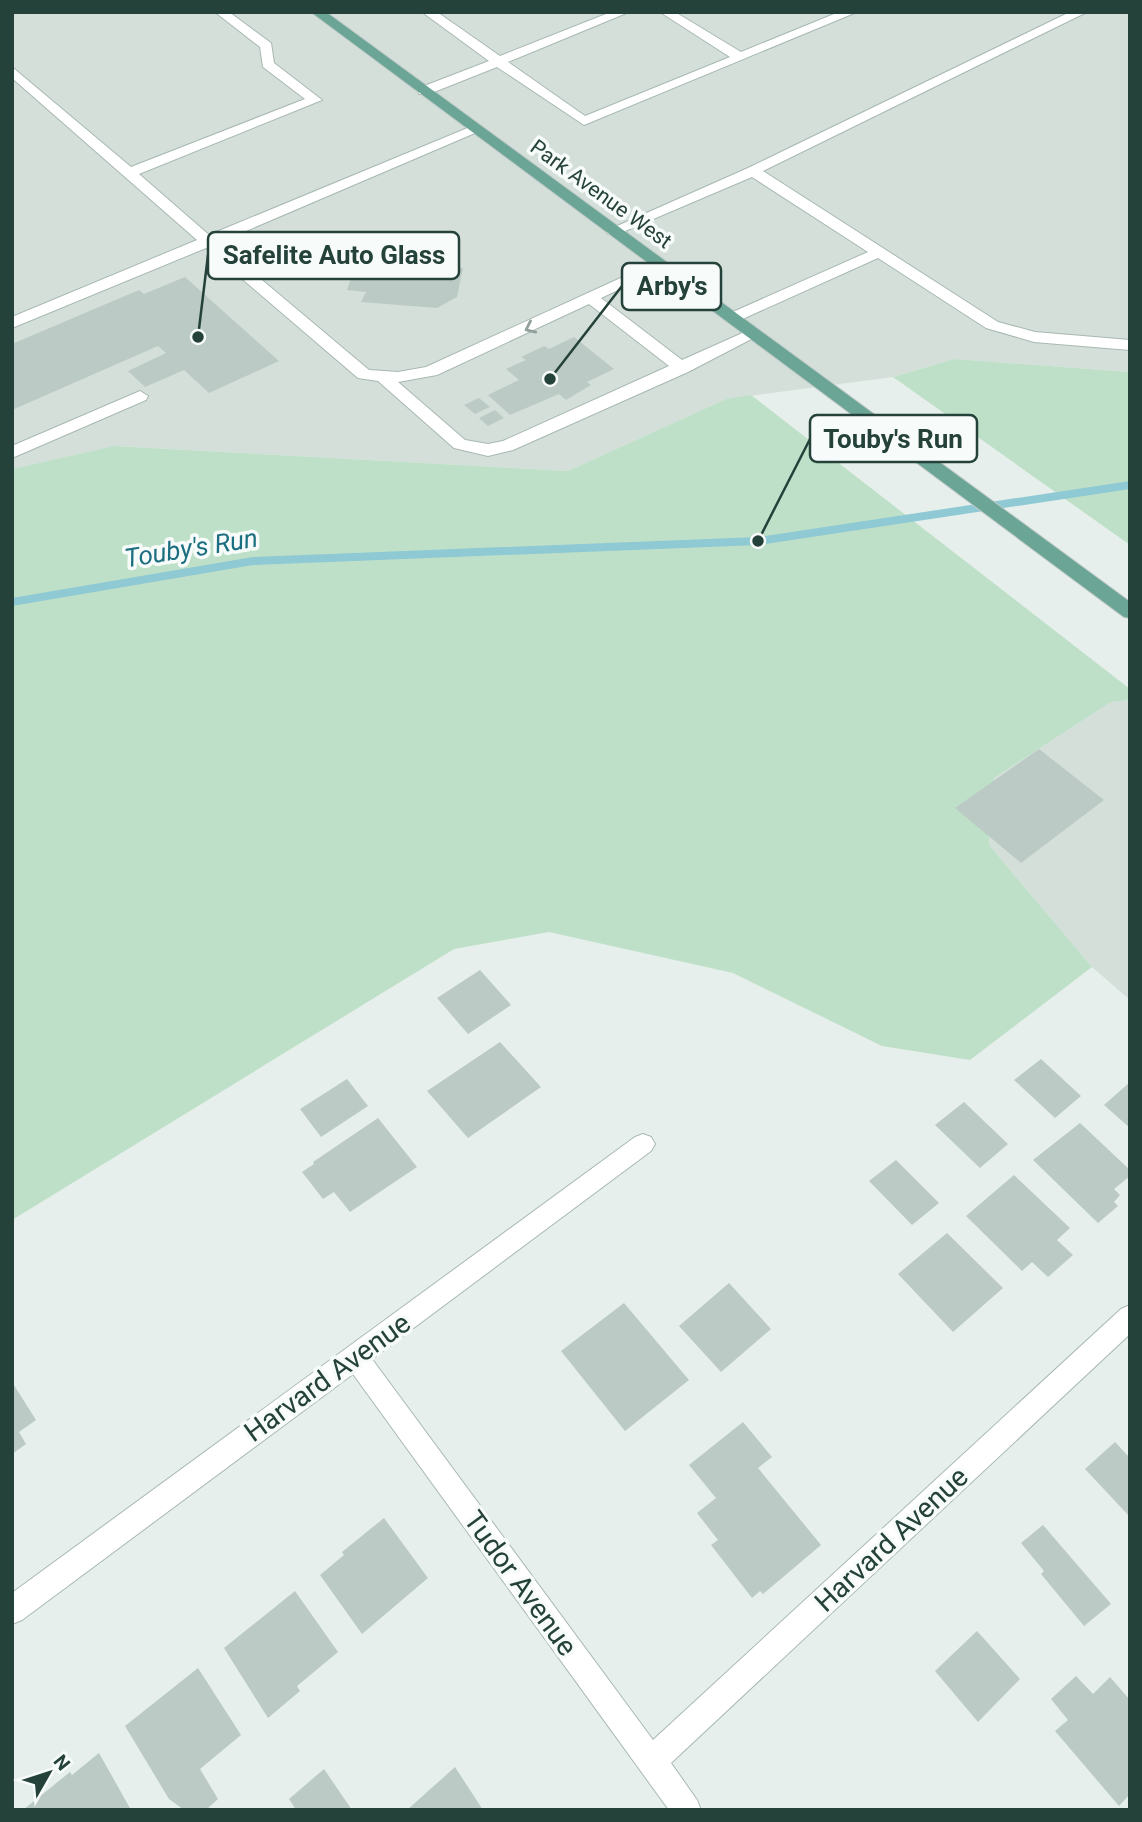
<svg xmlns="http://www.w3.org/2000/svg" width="1142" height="1822" viewBox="0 0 1142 1822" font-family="Roboto,sans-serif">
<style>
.built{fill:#d4dfda}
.green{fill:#bfe0c8}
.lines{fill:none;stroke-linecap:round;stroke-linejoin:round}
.stream{fill:#8ec9d4;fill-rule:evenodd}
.building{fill:#bbcac4}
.service-casing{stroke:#a8b8b2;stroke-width:2}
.minor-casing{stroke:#a8b8b2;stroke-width:2}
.primary-casing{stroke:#c2cac8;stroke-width:2}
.service{fill:#fff;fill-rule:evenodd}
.minor{fill:#fff;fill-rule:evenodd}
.primary{fill:#6aa596;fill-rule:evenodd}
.oneway{stroke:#92a09c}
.labels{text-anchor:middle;stroke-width:7;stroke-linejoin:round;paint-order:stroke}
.far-street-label{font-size:21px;fill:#24423a;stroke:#f7fbf9}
.water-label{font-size:26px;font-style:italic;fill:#1c6f80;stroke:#f7fbf9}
.near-street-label{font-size:28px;fill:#24423a;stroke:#f7fbf9}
.leader{fill:none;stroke:#24423a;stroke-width:2.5}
.callout-dot{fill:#24423a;stroke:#f7fbf9;stroke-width:2.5}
.callout{fill:#f7fbf9;stroke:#24423a;stroke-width:2.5}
.callout-label{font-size:26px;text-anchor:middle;font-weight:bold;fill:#24423a}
</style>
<rect width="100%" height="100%" fill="#e6efeb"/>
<path class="built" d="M 12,12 L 1130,12 L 1130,372 L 954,359 L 893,377 L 726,399 L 568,471 L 115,446 L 12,469 Z
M 1130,700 L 1130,1000 L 1092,967 L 989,845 L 994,778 L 1111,702 Z"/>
<path class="green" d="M 954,359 L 1130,372 L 1130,545 L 893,377 Z
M 751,395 L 1130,689 L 1130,700 L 1111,702 L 994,778 L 989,845 L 1092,967 L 970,1060 L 882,1046 L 733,973 L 549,932 L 454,949 L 12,1220 L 12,469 L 114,446 L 568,471 L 726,399 Z"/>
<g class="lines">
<path class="stream" d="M 1130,481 L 1130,489 L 758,545 L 253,565 L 12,606 L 12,598 L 253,557 L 758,537 Z"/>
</g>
<path class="building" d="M 419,258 L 435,259 L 433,266 L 463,268 L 457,297 L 437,308 L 361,302 L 366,292 L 347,290 L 357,261 L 418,263 Z
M 185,277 L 279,361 L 209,393 L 184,370 L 145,387 L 128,371 L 166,353 L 158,346 L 12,410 L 12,344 L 139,290 L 144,294 Z
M 574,337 L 614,369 L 587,382 L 591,385 L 566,400 L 559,394 L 510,415 L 488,395 L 519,380 L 506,369 L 526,360 L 521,357 L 544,346 L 549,349 Z
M 479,398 L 490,407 L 475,414 L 464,405 Z
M 495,410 L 504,418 L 488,426 L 479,418 Z
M 1039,749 L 1104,800 L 1021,863 L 955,808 Z
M 480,970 L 511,1005 L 468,1034 L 437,998 Z
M 500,1042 L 541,1087 L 468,1138 L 427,1091 Z
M 1041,1059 L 1081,1096 L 1055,1118 L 1014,1080 Z
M 347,1079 L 368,1106 L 321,1137 L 300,1109 Z
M 1130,1082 L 1130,1128 L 1104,1105 Z
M 964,1102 L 1008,1144 L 980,1168 L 935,1125 Z
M 378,1118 L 417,1167 L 350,1212 L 334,1192 L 323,1199 L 302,1172 L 314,1164 L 313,1162 Z
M 1080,1123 L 1130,1170 L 1130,1176 L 1114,1189 L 1120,1195 L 1114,1202 L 1118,1206 L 1098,1223 L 1033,1160 Z
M 896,1160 L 939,1203 L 912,1225 L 869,1181 Z
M 1014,1175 L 1070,1228 L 1057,1240 L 1073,1255 L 1048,1277 L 1032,1262 L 1022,1271 L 966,1216 Z
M 947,1233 L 1003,1288 L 953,1332 L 898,1274 Z
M 729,1283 L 771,1329 L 721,1372 L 679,1326 Z
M 624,1303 L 689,1380 L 625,1431 L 561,1351 Z
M 12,1382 L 36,1420 L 19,1432 L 26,1444 L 12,1454 Z
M 743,1422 L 772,1457 L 758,1468 L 821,1545 L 763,1594 L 760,1591 L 752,1598 L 711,1545 L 718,1540 L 697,1513 L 716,1498 L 689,1465 Z
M 1115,1442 L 1130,1458 L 1130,1517 L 1085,1469 Z
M 384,1518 L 428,1578 L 362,1634 L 320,1575 L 344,1555 L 342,1552 Z
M 1043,1525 L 1111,1604 L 1084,1626 L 1041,1574 L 1044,1571 L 1021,1543 Z
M 295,1591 L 338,1652 L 297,1686 L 300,1691 L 268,1718 L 224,1648 Z
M 977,1631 L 1020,1679 L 978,1722 L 935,1671 Z
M 198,1668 L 241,1735 L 200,1769 L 218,1799 L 206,1810 L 184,1810 L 169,1799 L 125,1726 Z
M 1076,1676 L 1093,1694 L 1110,1677 L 1130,1700 L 1130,1794 L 1119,1806 L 1055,1731 L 1068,1720 L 1051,1699 Z
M 99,1753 L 131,1810 L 23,1810 L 70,1772 L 72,1775 Z
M 455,1767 L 483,1810 L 407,1810 Z
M 324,1769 L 352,1810 L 296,1810 L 289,1799 Z"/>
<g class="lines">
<defs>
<path id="service" d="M 215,12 L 229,12 L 271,43 L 274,63 L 322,100 L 139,174 L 209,235 L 470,127 L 475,126 L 482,130 L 218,243 L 369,370 L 398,372 L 426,367 L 660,260 L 668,265 L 665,268 L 601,298 L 682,360 L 747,331 L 759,331 L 761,334 L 688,372 L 513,450 L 488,456 L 454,448 L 378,381 L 358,378 L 206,248 L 12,328 L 12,317 L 197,240 L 12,78 L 12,67 L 131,167 L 305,99 L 263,67 L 260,47 ZM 589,304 L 669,366 L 503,441 L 488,444 L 465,440 L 398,382 L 437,375 Z
M 422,12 L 437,12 L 500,56 L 611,12 L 629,12 L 508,62 L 585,116 L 730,57 L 660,12 L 675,12 L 741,52 L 839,12 L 857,12 L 584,125 L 497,67 L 429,94 L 419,94 L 419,88 L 489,61 Z
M 1070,12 L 1087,12 L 763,171 L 998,322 L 1035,332 L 1130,340 L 1130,350 L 1034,342 L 986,328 L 878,258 L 738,321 L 726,321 L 724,318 L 726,315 L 868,252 L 752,177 L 618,234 L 608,234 L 606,231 L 748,168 Z
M 140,391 L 148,396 L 146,400 L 12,458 L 12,446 Z"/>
<path id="minor" d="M 643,1134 L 651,1137 L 655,1144 L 651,1151 L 372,1359 L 653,1740 L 1121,1309 L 1130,1305 L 1130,1334 L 671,1763 L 697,1800 L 701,1810 L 669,1810 L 353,1374 L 22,1620 L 12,1624 L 12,1593 L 635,1137 Z"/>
<path id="primary" d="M 311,12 L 326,12 L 1130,602 L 1130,618 L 1124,617 Z"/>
</defs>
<use href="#service" class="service-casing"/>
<use href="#minor" class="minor-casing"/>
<use href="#primary" class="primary-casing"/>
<use href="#service" class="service"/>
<use href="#minor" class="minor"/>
<use href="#primary" class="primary"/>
</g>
<defs><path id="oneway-chevron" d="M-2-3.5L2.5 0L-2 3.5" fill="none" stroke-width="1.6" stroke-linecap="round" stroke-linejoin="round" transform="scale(1.75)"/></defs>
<use class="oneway" href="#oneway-chevron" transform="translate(530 328) rotate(155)"/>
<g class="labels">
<g class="far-street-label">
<text transform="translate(601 194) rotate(36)" y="7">Park Avenue West</text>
</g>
<g class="water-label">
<text transform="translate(191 548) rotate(-9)" y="9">Touby's Run</text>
</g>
<g class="near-street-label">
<text transform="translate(327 1377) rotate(-36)" y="10">Harvard Avenue</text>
<text transform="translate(891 1539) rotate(-43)" y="10">Harvard Avenue</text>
<text transform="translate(521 1583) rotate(54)" y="10">Tudor Avenue</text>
</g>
</g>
<path class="leader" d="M198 337L208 255M550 379L622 286M758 541L810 439"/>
<g class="callout-dot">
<circle cx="198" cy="337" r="7"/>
<circle cx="550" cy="379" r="7"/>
<circle cx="758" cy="541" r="7"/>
</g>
<g class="callout">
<rect x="208" y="232" width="251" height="47" rx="7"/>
<rect x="622" y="263" width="99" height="47" rx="7"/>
<rect x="810" y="415" width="167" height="47" rx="7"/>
</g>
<g class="callout-label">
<text x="334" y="264">Safelite Auto Glass</text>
<text x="672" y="295">Arby's</text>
<text x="893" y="448">Touby's Run</text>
</g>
<rect width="1142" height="1822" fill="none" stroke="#24423a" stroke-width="28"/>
<g transform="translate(49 1773) rotate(51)" stroke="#f7fbf9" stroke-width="5" paint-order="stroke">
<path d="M0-5L12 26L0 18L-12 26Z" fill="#24423a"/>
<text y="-10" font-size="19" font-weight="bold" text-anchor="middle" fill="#24423a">N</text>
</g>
</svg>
